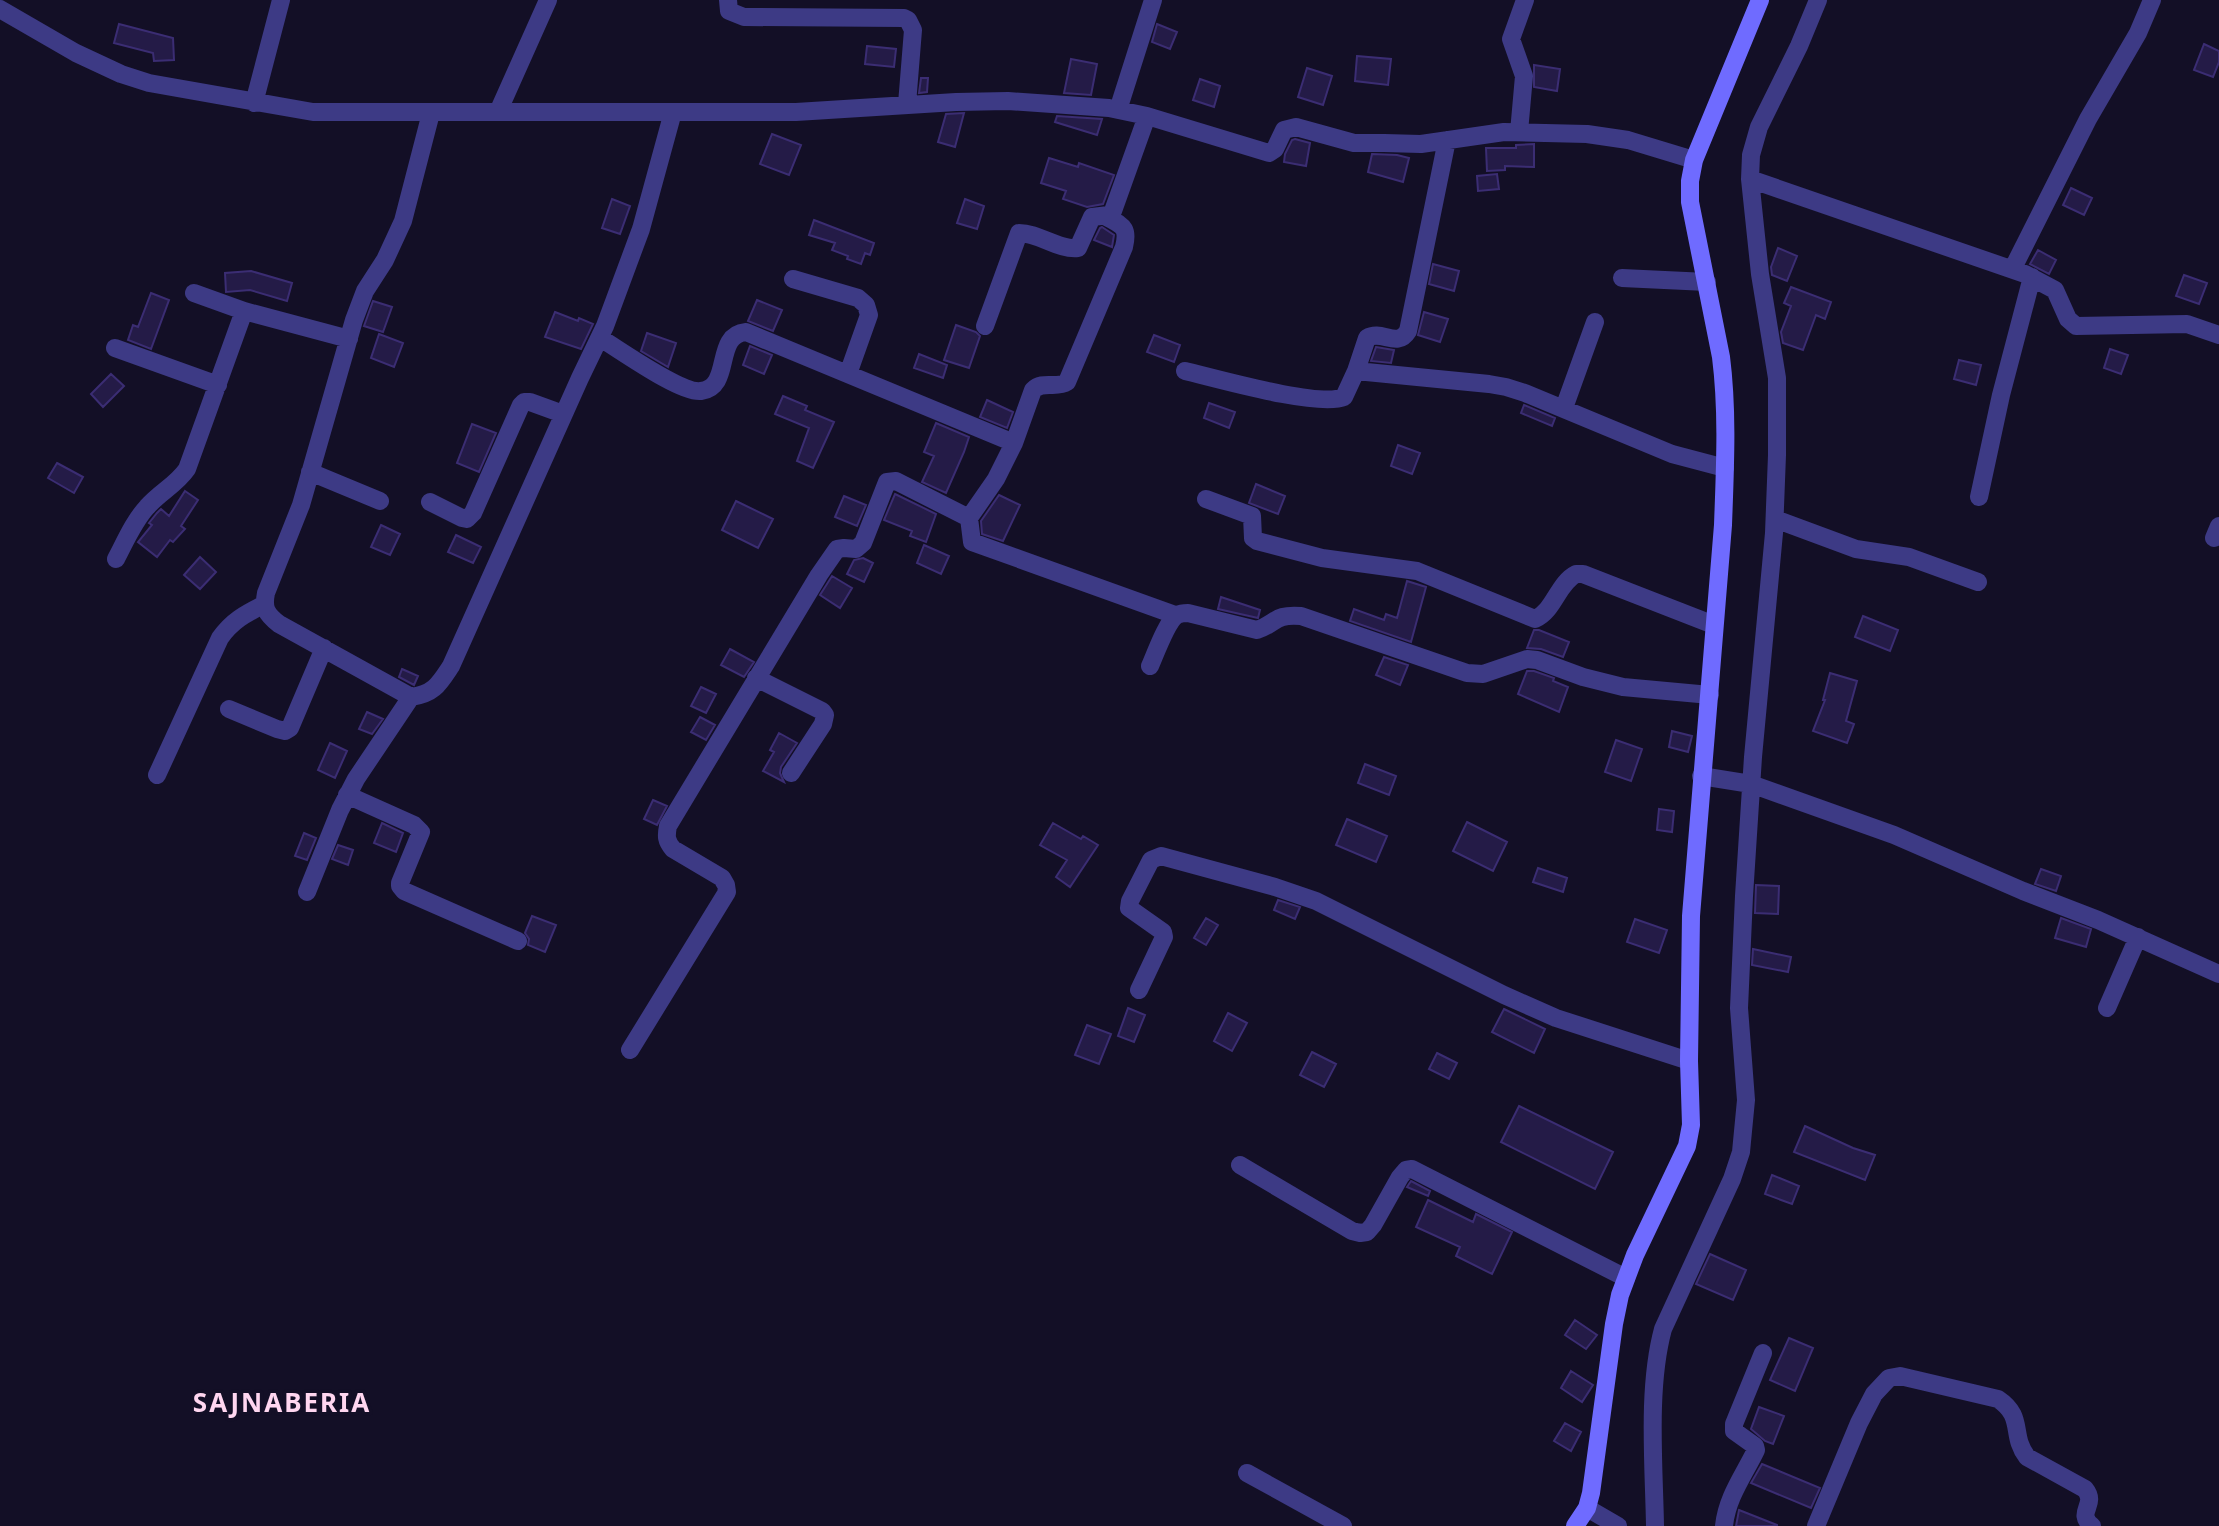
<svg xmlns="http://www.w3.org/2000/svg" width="2219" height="1526" viewBox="0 0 2219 1526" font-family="'Noto Sans',sans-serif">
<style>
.building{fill:#241b47;stroke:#3b2d73;stroke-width:2}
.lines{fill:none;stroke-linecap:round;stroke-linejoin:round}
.minor{stroke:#3d3a85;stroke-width:18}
.secondary{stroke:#6f6bff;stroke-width:18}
.labels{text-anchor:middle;stroke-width:7;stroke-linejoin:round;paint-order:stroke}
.district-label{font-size:26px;font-weight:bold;letter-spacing:2px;fill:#ffd6f0;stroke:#130f26}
</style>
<rect width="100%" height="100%" fill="#130f26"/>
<path class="building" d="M 119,24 L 173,38 L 174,60 L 154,61 L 153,53 L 114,43 Z
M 1157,24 L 1177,32 L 1170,49 L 1152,42 Z
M 2204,44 L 2219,51 L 2219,62 L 2213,77 L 2194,70 Z
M 867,46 L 896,49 L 894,67 L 865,64 Z
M 1357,56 L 1391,59 L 1388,85 L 1355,81 Z
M 1071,59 L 1097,64 L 1091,95 L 1064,93 Z
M 1534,65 L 1560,69 L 1557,91 L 1534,87 Z
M 1307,68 L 1332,76 L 1323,105 L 1298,97 Z
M 921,78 L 928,78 L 927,92 L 919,93 Z
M 1200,79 L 1220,86 L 1214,107 L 1193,100 Z
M 964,113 L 955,147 L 938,142 L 946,114 Z
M 1057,116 L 1102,119 L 1097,135 L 1055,122 Z
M 772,134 L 801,145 L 789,175 L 760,164 Z
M 1295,139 L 1310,143 L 1306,166 L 1284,162 L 1285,154 L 1292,140 Z
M 1534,144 L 1534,167 L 1505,166 L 1505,170 L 1487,171 L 1486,148 L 1516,148 L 1516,145 Z
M 1372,154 L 1397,155 L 1409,158 L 1403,182 L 1368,172 Z
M 1049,158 L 1078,167 L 1079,163 L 1114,175 L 1103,204 L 1087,207 L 1063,199 L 1066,191 L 1041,183 Z
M 1497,174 L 1499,189 L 1478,191 L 1477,176 Z
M 2071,188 L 2092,198 L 2084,215 L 2063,205 Z
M 612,199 L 630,206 L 620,234 L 602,228 Z
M 965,199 L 984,206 L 977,229 L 957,223 Z
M 814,220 L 874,243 L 870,255 L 865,253 L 861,264 L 847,259 L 848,256 L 832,250 L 835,243 L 809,235 Z
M 1102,227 L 1114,235 L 1112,247 L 1094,240 L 1100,228 Z
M 1778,248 L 1797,256 L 1787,281 L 1772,275 L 1771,267 Z
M 2038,250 L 2056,260 L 2049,274 L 2030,264 Z
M 1433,264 L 1459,271 L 1454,291 L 1429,284 Z
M 251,271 L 292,283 L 287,301 L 250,290 L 226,292 L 225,273 Z
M 2184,275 L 2207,283 L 2199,304 L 2176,296 Z
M 1791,287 L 1831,302 L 1825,319 L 1816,315 L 1803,350 L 1783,343 L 1781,332 L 1791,306 L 1784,303 Z
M 151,293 L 169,300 L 151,349 L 128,340 L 133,325 L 138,327 Z
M 757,300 L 782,310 L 773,331 L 748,321 Z
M 373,301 L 392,307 L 383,332 L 364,326 Z
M 555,312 L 578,321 L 579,318 L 593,324 L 581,349 L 545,337 Z
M 1424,312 L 1448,319 L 1440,342 L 1418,335 Z
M 956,325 L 976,332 L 980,336 L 969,368 L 944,360 Z
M 647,333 L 676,343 L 668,367 L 641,351 Z
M 379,334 L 403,343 L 394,367 L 371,358 Z
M 1154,335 L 1180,345 L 1174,362 L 1147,352 Z
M 750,346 L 772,355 L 764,374 L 743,365 Z
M 1376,347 L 1394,350 L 1391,363 L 1371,361 Z
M 2110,349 L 2128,355 L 2121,374 L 2104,368 Z
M 919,354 L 947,365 L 943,378 L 914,368 Z
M 1959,360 L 1981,365 L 1976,385 L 1954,379 Z
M 111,374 L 124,386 L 103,407 L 91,394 Z
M 783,396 L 807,406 L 805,410 L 834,422 L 813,468 L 797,461 L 809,428 L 775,414 Z
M 987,400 L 1013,412 L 1007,428 L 980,417 Z
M 1209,403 L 1235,412 L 1229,428 L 1204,418 Z
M 1524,405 L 1555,418 L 1552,426 L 1521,413 Z
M 936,423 L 969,437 L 964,452 L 946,493 L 922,482 L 934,456 L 924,452 Z
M 472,424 L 496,433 L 479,472 L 457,463 Z
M 1398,445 L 1420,453 L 1412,474 L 1391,466 Z
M 57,463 L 83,477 L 74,493 L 48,478 Z
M 1256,484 L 1285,496 L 1278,514 L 1249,503 Z
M 185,491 L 198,500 L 181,526 L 185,529 L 173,542 L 170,540 L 157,557 L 138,542 L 152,525 L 149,523 L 157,513 L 161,509 L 169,516 Z
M 895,494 L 936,514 L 926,542 L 910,536 L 912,531 L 884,520 Z
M 999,495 L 1020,505 L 1003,541 L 982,534 L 981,521 Z
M 844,496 L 866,505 L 857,526 L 835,517 Z
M 736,501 L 773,519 L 758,548 L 722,530 Z
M 381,525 L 400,534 L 390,555 L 371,547 Z
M 456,535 L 481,547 L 473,563 L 448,552 Z
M 924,545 L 949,556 L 941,574 L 917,563 Z
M 200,557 L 216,572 L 200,589 L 184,575 Z
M 863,558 L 873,563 L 864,582 L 847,574 L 854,560 Z
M 832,576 L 852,588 L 840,608 L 820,595 Z
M 1407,581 L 1426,587 L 1411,642 L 1350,621 L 1354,609 L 1384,620 L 1386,614 L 1397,618 Z
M 1221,597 L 1260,610 L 1258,618 L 1218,609 Z
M 1863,616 L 1898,630 L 1890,651 L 1855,637 Z
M 1534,630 L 1539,630 L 1569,642 L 1563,657 L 1541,649 L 1527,648 Z
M 730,649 L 754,662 L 744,677 L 721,665 Z
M 1384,657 L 1408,665 L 1400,685 L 1376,675 Z
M 402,669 L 418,676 L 414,685 L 399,677 Z
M 1527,671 L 1534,671 L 1554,678 L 1553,681 L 1568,687 L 1559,712 L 1518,694 Z
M 1830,673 L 1857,681 L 1846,721 L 1854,724 L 1847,743 L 1813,731 L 1825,700 L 1823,700 Z
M 701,687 L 716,694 L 706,713 L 691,706 Z
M 367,712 L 383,719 L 372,734 L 359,729 Z
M 700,717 L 715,725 L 706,740 L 691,732 Z
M 1672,731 L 1692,736 L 1688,752 L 1669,747 Z
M 779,733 L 797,743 L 781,767 L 780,773 L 784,782 L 763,771 L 774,752 L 770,750 Z
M 1616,740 L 1642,749 L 1631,781 L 1605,772 Z
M 330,743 L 347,751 L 335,778 L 318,770 Z
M 1365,764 L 1396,776 L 1389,795 L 1358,783 Z
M 653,800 L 667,806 L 657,825 L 644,819 Z
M 1659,809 L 1674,811 L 1672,832 L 1657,830 Z
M 1347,819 L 1387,836 L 1376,862 L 1336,845 Z
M 1467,822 L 1507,842 L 1493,871 L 1453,851 Z
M 382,823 L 403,833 L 396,852 L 374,843 Z
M 1053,823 L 1081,839 L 1083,836 L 1098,845 L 1070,887 L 1056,877 L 1067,860 L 1040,845 Z
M 304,833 L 316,838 L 307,860 L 295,856 Z
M 338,845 L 353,850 L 348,865 L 332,859 Z
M 1538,868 L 1567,878 L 1563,892 L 1533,882 Z
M 2041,869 L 2061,876 L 2056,891 L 2035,884 Z
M 1756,885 L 1779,886 L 1778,914 L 1755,913 Z
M 1278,900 L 1300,907 L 1295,919 L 1274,910 Z
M 532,916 L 556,925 L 545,952 L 528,945 L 529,939 L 525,933 Z
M 1206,918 L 1218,925 L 1206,945 L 1194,938 Z
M 2061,918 L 2091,929 L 2086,947 L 2055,938 Z
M 1635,919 L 1667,930 L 1659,953 L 1627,942 Z
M 1753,949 L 1791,957 L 1788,972 L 1752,965 Z
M 1128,1008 L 1145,1015 L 1134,1042 L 1118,1036 Z
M 1504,1009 L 1545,1029 L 1534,1053 L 1492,1032 Z
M 1228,1013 L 1247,1023 L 1232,1051 L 1214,1041 Z
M 1087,1025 L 1111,1034 L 1099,1064 L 1075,1055 Z
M 1312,1052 L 1336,1064 L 1324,1087 L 1300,1075 Z
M 1437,1053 L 1457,1063 L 1449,1079 L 1429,1069 Z
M 1519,1106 L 1613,1152 L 1595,1189 L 1501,1142 Z
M 1805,1126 L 1853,1148 L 1875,1155 L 1865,1180 L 1794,1152 Z
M 1772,1175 L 1799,1186 L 1792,1204 L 1765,1194 Z
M 1411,1181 L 1430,1191 L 1428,1196 L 1407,1187 Z
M 1428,1200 L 1473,1222 L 1476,1214 L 1512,1232 L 1492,1274 L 1456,1256 L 1460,1247 L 1416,1227 Z
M 1710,1254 L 1746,1270 L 1733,1300 L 1696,1284 Z
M 1575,1320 L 1597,1335 L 1586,1349 L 1565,1335 Z
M 1789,1338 L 1813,1348 L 1795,1391 L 1770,1380 Z
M 1571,1371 L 1593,1385 L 1582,1402 L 1561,1388 Z
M 1759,1407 L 1784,1416 L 1773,1444 L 1765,1441 L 1751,1429 Z
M 1565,1423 L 1581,1432 L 1571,1451 L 1554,1441 Z
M 1762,1464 L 1820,1488 L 1811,1508 L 1751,1483 Z
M 1739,1510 L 1777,1525 L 1777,1526 L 1736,1526 Z"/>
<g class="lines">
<path class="minor" d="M 728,0 L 729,11 L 744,17 L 904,18 L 908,20 L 913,30 L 907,104
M 0,9 L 76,53 L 121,74 L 149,83 L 313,112 L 796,112 L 956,102 L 1008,101 L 1109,108 L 1147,116 L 1269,153 L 1275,149 L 1284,130 L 1296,127 L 1354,143 L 1384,143 L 1421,144 L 1504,132 L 1587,134 L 1628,140 L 1694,160
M 254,103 L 281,0
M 1118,110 L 1153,0
M 498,112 L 548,0
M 1519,132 L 1524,76 L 1511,39 L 1525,0
M 1750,179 L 2025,274 L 2055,290 L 2068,319 L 2076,326 L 2187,324 L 2219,335
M 2013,268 L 2088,119 L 2138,33 L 2152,0
M 1622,278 L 1707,282
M 793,279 L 858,298 L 866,305 L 869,315 L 848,374
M 194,293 L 244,311 L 349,339
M 985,326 L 1019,233 C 1039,233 1058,250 1078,248 L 1092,217 L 1109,215 L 1113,211 L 1147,116
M 600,338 C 619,349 681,394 701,391 C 733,387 713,335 746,332 L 1014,443
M 115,348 L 218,385
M 1185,371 C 1215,378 1319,408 1344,397 L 1356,371 L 1489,384 L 1506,387 L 1525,393 L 1672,454 L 1725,468
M 1356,371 L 1367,338 C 1382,329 1397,349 1408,331 L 1447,140
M 1564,408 L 1595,322
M 310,472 L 380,501
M 1979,497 L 2001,395 L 2032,277
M 1206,499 L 1252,516 L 1253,538 L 1257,541 L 1322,558 L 1417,571 L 1535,619 C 1554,611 1558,583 1576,574 L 1583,574 L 1714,625
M 430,502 L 462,518 L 467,519 L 473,513 L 521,405 L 524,402 L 530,402 L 563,414
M 969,518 L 972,542 L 1175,615 L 1174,617
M 1775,519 L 1856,549 L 1909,557 L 1978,582
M 2214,538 L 2219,526
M 116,559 C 125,542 134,521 147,507 C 160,492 176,485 187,469 L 244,311
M 1150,666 C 1155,655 1167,621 1177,615 C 1181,613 1184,613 1188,613 L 1257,630 C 1278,623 1273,614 1301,616 L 1467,673 L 1483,674 L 1527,659 L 1537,660 L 1583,677 L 1623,687 L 1710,695
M 756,678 L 822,711 L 825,715 L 823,724 L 791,773
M 411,697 C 434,694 439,684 451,666 L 580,378 L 605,326 L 641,229 L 673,112
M 229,709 L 277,729 L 285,731 L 290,728 L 324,648
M 157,775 L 220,638 C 232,621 245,614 263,605
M 1701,776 L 1751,784 L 1894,835 L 2023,891 L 2098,920 L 2219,974
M 347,795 L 414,825 L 421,832 L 400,883 L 400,886 L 404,891 L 518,941
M 307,892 L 340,810 L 356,779 L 411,697 L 279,624 C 266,614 263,608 266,593 L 301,505 L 354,320 L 365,291 L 385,260 L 403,221 L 431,113
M 1139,990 L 1164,937 L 1163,932 L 1129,908 L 1130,901 L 1151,860 L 1161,856 L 1275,887 L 1316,901 L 1504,995 L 1556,1018 L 1689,1061
M 2107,1008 L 2138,937
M 630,1050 L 727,892 L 726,885 L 722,878 L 673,849 C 666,841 666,836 668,826 L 819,575 L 837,549 L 844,548 L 856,549 L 863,543 L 887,482 L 896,481 L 969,518 L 996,479 L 1014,443 L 1033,390 C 1043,380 1056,389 1067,382 L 1124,247 C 1129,226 1122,226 1105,216
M 1240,1165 L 1352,1231 L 1360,1233 L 1367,1232 L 1373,1225 L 1400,1177 L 1406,1170 L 1412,1169 L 1626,1278
M 1247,1473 L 1343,1526
M 1587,1508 L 1618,1526
M 1655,1526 C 1654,1465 1647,1388 1663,1329 L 1732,1179 L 1741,1152 L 1746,1100 L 1739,1008 L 1744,896 L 1753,757 L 1774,533 L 1777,455 L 1777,378 L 1760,274 L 1750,179 L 1751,155 L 1759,127 L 1799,46 L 1818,0
M 1724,1526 C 1727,1497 1744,1475 1756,1450 L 1755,1446 L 1734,1431 L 1734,1424 L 1763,1353
M 1816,1526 L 1859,1423 L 1874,1394 L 1889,1378 L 1900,1376 L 1998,1399 C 2025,1417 2010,1435 2027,1457 L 2085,1489 C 2098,1505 2075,1512 2092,1526"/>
<path class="secondary" d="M 1575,1526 L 1587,1508 L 1591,1493 L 1614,1324 L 1620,1295 L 1635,1255 L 1687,1146 L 1691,1125 L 1689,1061 L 1691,916 L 1723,525 C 1725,469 1728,412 1721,357 L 1690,202 L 1690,181 L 1694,160 L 1760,0"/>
</g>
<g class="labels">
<g class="district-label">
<text x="282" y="1412">SAJNABERIA</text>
</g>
</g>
</svg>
